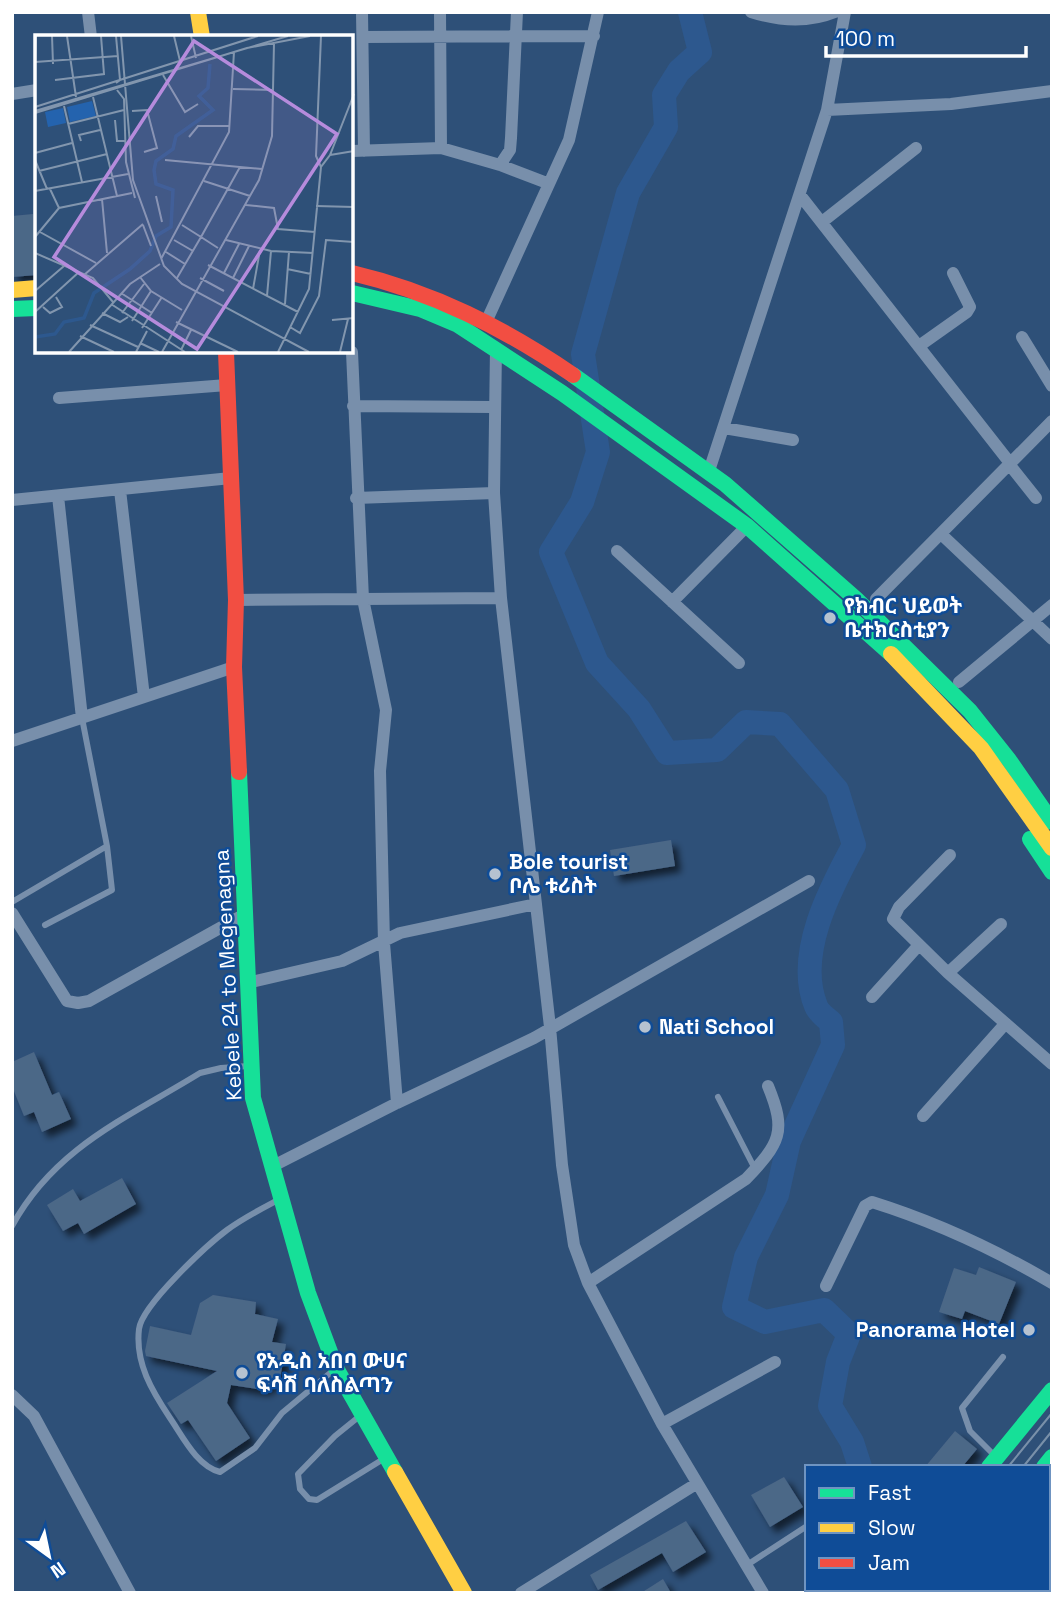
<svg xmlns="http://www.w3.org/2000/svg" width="1064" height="1605" viewBox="0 0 1064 1605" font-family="'Space Grotesk','Noto Sans Ethiopic',sans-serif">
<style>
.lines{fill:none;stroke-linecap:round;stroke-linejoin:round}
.river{stroke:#2d588e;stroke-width:24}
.building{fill:#4c6787;filter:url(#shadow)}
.lane{stroke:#788fab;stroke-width:6}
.street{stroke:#788fab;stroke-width:12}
.fast{stroke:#16e098;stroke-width:16}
.slow{stroke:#ffcf43;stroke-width:16}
.jam{stroke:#f24e42;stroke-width:16}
.tram{stroke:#7990a9;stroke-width:2}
.poi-dot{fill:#b6c2d0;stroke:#0f4c97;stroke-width:2.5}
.labels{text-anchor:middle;stroke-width:5;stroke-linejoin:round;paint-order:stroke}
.poi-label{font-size:21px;font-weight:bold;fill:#fff;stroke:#0f4c97;text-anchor:start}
.street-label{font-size:21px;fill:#fff;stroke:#0f4c97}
.inset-river{fill:none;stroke:#2d588e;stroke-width:3.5}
.inset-road{fill:none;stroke:#8296ae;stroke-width:2}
.view{fill:#b68bdc;fill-opacity:0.15;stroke:#b68bdc;stroke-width:3.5}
.inset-edge{fill:none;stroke:#fff;stroke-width:3.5}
</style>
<defs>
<filter id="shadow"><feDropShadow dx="6" dy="6" stdDeviation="3.5" flood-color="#0009"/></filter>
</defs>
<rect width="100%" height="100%" fill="#2e5078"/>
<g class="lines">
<path class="river" d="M 690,12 L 700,52 L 679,71 L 664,95 L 666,127 L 628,193 L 583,354 L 598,452 L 582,502 L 551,552 L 597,663 L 639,709 L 667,753 L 717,750 L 746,722 L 780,724 L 837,790 L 854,845 C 830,889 795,955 816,1006 C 818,1012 826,1018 831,1022 L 833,1045 L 789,1141 L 777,1195 L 746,1257 L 734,1307 L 765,1322 L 824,1310 L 849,1334 L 838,1362 L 830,1406 L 852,1442 L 860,1467"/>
</g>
<path class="building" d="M 33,214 L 37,275 L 12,277 L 12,216 Z
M 671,840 L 675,866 L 614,876 L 610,850 Z
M 34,1052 L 52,1095 L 59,1092 L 71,1119 L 42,1132 L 34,1112 L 24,1116 L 12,1086 L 12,1062 Z
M 122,1178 L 136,1204 L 84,1234 L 78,1223 L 63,1231 L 47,1205 L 73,1189 L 80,1201 Z
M 979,1267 L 1016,1282 L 999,1324 L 965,1311 L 962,1319 L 939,1312 L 954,1268 L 976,1275 Z
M 213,1295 L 256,1302 L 255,1314 L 278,1319 L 272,1342 L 286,1344 L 280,1379 L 263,1390 L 231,1385 L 227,1403 L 250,1438 L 216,1461 L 188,1420 L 181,1424 L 167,1403 L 217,1371 L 146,1356 L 145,1351 L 150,1326 L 191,1335 L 200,1303 Z
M 955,1431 L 977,1449 L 962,1467 L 925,1467 Z
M 784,1477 L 803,1507 L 770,1527 L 751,1495 Z
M 686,1521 L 706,1552 L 673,1572 L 662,1553 L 598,1590 L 590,1575 Z
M 663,1579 L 671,1593 L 641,1593 Z"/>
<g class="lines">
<path class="lane" d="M 12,902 L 107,846 L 82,718
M 45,925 L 112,890 L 107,846
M 718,1097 L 755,1169
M 278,1200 C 261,1209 243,1218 227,1230 C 207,1245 142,1305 139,1329 C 135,1363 152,1391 170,1418 C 183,1437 197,1466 220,1472 L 255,1448 L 282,1413 L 335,1369
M 12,1226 C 55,1147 127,1118 200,1073 L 221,1068 L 248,1066
M 361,1415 L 335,1436 L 298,1474 L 300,1489 L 309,1499 L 317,1500 L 385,1458
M 995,1456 L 970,1431 L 962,1408 L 1003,1357
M 747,1565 L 807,1526"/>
<path class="street" d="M 88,12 L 91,37
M 362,12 L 364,151
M 440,12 L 441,148
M 751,12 C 779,21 808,23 835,12
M 363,37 L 594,36
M 12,94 L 37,90
M 827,110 L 951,104 L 1052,91
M 352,151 L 441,148 L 500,165 L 547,183
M 500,165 L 510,150 L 511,138 L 517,12
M 800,195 L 1010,463
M 822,222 L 916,148
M 487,320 L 569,140 L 598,12
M 1022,337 L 1052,386
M 919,346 L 967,312 L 970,307 L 953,273
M 496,348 L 494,493 L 501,598 L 550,1027 L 562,1165 L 574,1245 L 588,1283 L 662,1424 L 763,1593
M 352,352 L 363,599 L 501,598
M 59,398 L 227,385
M 353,406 L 493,407
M 724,428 L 793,440
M 1009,464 L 1036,498
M 709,471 L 827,110 L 845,12
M 120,490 L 144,697
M 58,496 L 82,718
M 356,498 L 494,493
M 12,500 L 231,478
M 941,534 L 1052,639
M 617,551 L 739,663
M 876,599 L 1052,421
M 236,600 L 363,599 L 386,710 L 380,771 L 384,943 L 397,1103
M 672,602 L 747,526
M 959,682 L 1052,605
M 12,741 L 234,667
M 950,855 L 899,907 L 893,919 L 948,973 L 1052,1064
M 12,913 L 67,1001 L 78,1003 L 89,1001 L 245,914
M 948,973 L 1001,924
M 247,983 L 342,961 L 400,933 L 536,904
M 872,997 L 919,945
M 923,1116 L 1005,1024
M 273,1166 L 397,1103 L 534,1038 L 809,881
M 588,1283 L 746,1179 C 780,1143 787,1132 768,1086
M 826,1286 L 865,1206 L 872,1202 C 936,1222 994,1249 1052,1283
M 12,1395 L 34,1416 L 130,1593
M 662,1424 L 775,1362
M 1048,1570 L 1052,1574
M 521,1593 L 696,1484"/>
<path class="fast" d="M 352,293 L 420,309 L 458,325 L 562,393 L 747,526 L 891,654
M 12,309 L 37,308
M 573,375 L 725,484 L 856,599 L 970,711 L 1009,760 L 1052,822
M 239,772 L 253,1098 L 308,1293 L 336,1368 L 395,1472
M 1030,839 L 1052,872
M 989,1467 L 1052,1390
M 1044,1467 L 1052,1457
M 941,1593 L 944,1589"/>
<path class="slow" d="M 198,12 L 202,37
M 12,290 L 37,288
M 891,654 L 981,748 L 1052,848
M 395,1472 L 464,1593"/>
<path class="jam" d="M 352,273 C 433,292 504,328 573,375
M 226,352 L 236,600 L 234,667 L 239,772
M 890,1593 L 893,1589"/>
<path class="tram" d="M 1008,1467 L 1052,1413
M 1023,1467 L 1052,1431
M 907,1593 L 910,1589
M 923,1593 L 925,1589"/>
</g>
<g class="poi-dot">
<circle cx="830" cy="618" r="7"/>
<circle cx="495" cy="874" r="7"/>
<circle cx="645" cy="1027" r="7"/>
<circle cx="1029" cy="1330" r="7"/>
<circle cx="242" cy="1373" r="7"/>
</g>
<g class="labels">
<g class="poi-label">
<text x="844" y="613">የክብር ህይወት<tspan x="844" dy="24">ቤተክርስቲያን</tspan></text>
<text x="509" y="869">Bole tourist<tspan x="509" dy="24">ቦሌ ቱሪስት</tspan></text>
<text x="659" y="1034">Nati School</text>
<text x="1015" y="1337" text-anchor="end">Panorama Hotel</text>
<text x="256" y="1368">የአዲስ አበባ ውሀና<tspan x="256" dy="24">ፍሳሽ ባለስልጣን</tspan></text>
</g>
<g class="street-label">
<text transform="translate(228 975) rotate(-93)" y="7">Kebele 24 to Megenagna</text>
</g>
</g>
<g transform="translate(35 35)">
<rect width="318" height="318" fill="#2e5078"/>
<path d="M 57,66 L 61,81 L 35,87 L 32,72 ZM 28,73 L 31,88 L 13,92 L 10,77 Z" fill="#2463ae"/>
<path class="inset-river" d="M 0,302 L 20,299 L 29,287 L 49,283 L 59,258 L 95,234 L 115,216 L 121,201 L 136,192 L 138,155 L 121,149 L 119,135 L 121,126 L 138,114 L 141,101 L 178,75 L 164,61 L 173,53 L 175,29"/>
<path class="inset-road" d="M 17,1 L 18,29M 32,1 L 41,62M 86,1 L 98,145 L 129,231 L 147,249 L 274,317M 139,1 L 145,26M 156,1 L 161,23M 0,27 L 83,21M 0,27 L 1,1M 128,40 L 150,77 L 163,69M 20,45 L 69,39 L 66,1M 81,48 L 85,45 L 81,1M 198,54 L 238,55M 82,55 L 89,64 L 91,127 L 100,163M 58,62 L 82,161M 29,71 L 47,147M 0,72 L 223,1M 0,76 L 253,1M 97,76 L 112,75 L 122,113 L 109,117M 0,78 L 212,13 L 275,1M 80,85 L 82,106 L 91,106M 33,89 L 89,75M 154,102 L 163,91 L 195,91M 46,106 L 44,100 L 65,95M 0,118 L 37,108M 295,120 L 319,116M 0,125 L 12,154M 130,125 L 227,134M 286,132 L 281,121 L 286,1M 4,136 L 72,119M 169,146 L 215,161M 15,154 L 24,173M 0,156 L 93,139M 121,161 L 127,187M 67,164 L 72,218M 211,170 L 239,173 L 243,194 L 280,197M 281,171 L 319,172M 108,190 L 116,211M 5,197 L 61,228M 0,202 L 24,173 L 97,158M 139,205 L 158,216M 191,205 L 236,216 L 278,218M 183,213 L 166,202 L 205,132M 131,217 L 150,229M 0,218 L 58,243 L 78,267M 126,224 L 194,97 L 199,17M 173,230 L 263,277M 252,234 L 276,239M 189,238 L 204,209M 49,240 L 108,189M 105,242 L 116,256 L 147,275M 142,243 L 166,202 L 147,190M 165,243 L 189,256M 198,243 L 214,211M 218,254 L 225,215M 0,256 L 29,231M 86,258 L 117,278M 232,261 L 236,216M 76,269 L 150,317M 250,269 L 254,217M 8,272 L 15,278 L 27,272 L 21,262M 0,277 L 44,237M 67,278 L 85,287 L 93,282M 87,278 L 109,249M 297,285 L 319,283M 97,286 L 116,256M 141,287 L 203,317M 55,290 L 103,312M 255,292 L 265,298 L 284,261 L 291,205 L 319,207M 107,293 L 127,262M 45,301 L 79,317M 105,308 L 124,317M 146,315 L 156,295M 34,317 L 95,249 L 125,229M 101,317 L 112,296M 127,317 L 224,145 L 237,101 L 239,8M 243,317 L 274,254 L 286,132 L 295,120 L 319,59M 305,317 L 313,284"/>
<path class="view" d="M 159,6 L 302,99 L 162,314 L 19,222 Z"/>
<rect width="318" height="318" class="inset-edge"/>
</g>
<rect width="1064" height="1605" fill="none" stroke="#ffffff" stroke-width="28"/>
<rect x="805" y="1465" width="245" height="126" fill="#0f4c97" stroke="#6f94c1" stroke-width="2"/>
<rect x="819" y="1488" width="35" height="10" fill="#16e098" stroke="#6f94c1" stroke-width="2"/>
<text x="868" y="1500" font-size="21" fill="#ffffff">Fast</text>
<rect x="819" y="1523" width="35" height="10" fill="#ffcf43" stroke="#6f94c1" stroke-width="2"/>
<text x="868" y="1535" font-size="21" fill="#ffffff">Slow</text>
<rect x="819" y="1558" width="35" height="10" fill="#f24e42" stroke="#6f94c1" stroke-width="2"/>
<text x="868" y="1570" font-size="21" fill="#ffffff">Jam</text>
<g transform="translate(49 1556) rotate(147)" stroke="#0f4c97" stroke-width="5" paint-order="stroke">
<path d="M0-5L12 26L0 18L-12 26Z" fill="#ffffff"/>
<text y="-10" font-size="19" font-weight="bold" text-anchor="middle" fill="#ffffff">N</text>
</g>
<path d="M826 46v10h200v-10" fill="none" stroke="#ffffff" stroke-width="3.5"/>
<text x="836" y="46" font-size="21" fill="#ffffff" stroke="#0f4c97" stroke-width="5" paint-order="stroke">100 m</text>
</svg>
